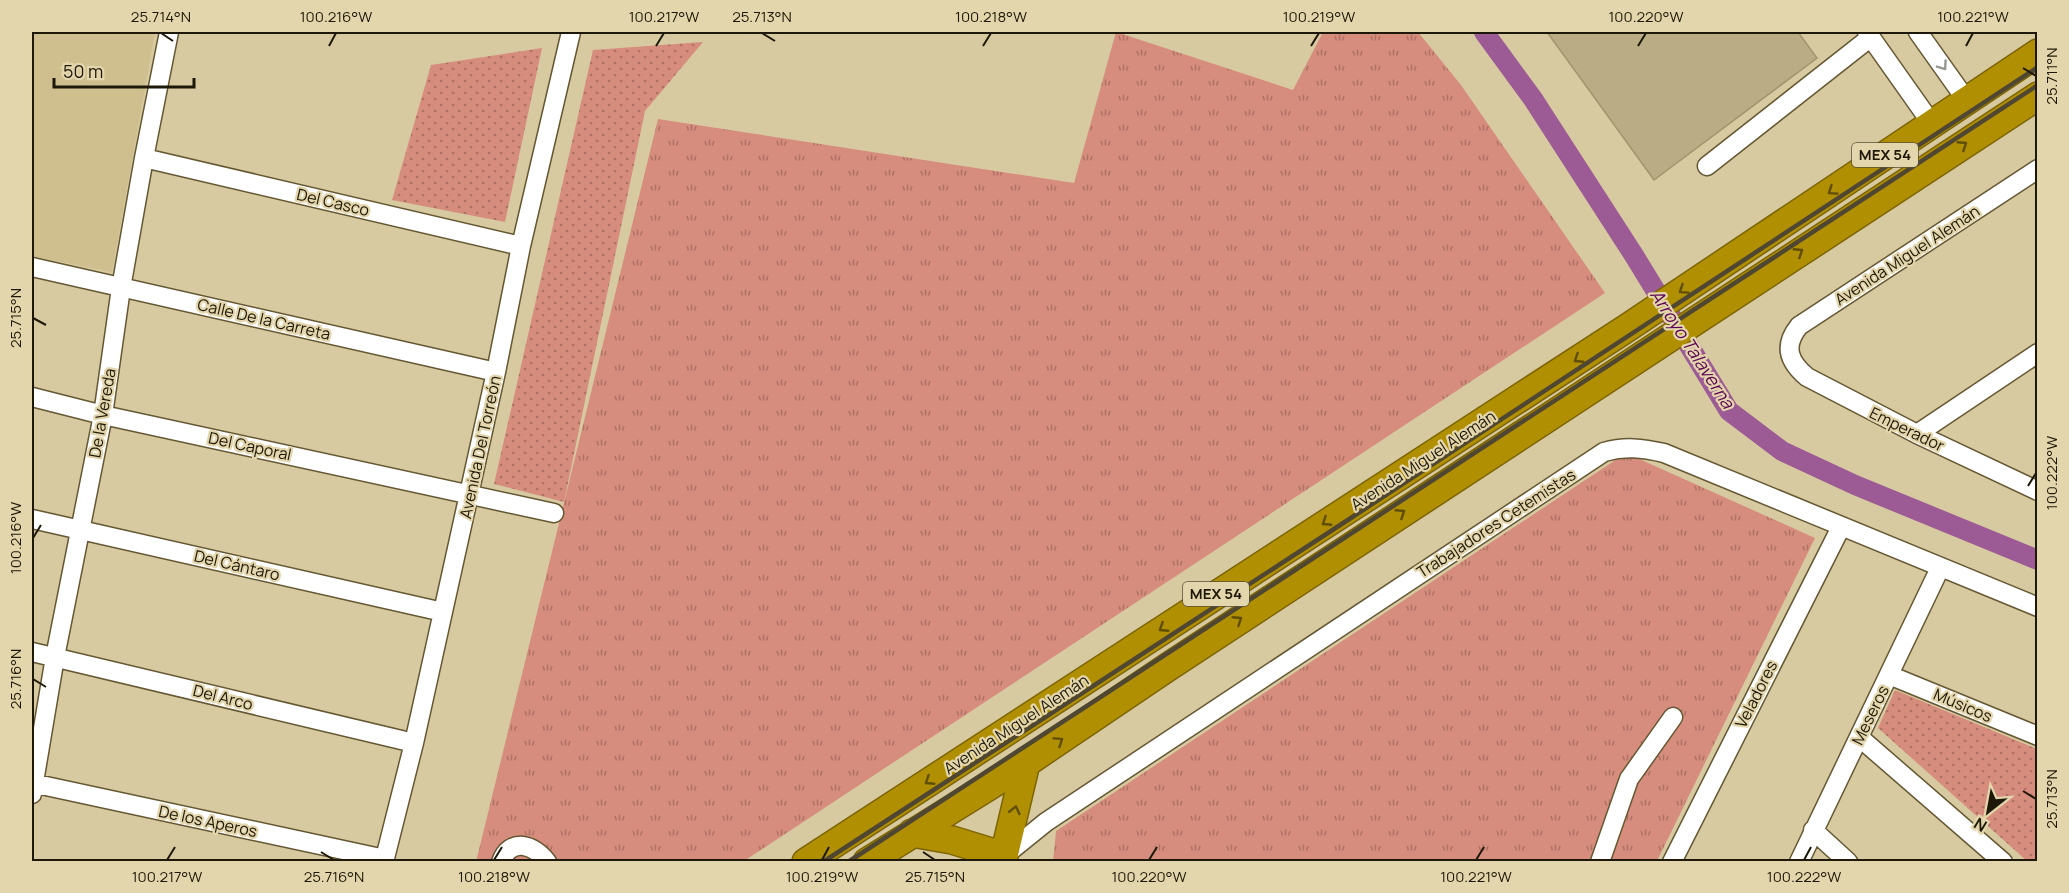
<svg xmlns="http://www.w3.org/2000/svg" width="2069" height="893" viewBox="0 0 2069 893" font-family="Manrope,sans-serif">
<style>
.built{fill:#cfbe8e}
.grass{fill:url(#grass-tufts)}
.park{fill:url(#park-dots)}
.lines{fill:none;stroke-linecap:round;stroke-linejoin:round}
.canal{stroke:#9d5b95;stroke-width:20}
.building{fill:#baac84;stroke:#a2956e;stroke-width:1.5}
.minor-casing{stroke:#645732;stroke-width:21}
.highway-casing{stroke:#7d6505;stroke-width:30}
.minor{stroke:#fff;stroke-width:18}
.highway{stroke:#b18f03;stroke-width:27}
.rail{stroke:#4f4731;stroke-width:4.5}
.oneway{stroke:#999790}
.oneway2{stroke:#604e06}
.ticks{fill:none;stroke:#1d1808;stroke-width:2}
.labels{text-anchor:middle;stroke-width:4.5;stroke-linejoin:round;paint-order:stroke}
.shield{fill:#e4d6ac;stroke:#595139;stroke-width:1.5}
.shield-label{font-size:15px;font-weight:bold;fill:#1d1808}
.street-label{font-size:16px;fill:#1d1808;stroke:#e4d6ac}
.water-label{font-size:18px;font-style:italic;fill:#5d0657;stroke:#e4d6ac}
.neatline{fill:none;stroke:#1d1808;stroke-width:2}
.ticks-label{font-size:15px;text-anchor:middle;fill:#1d1808}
</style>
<defs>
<pattern id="grass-tufts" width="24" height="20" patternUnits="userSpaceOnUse" patternTransform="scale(1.5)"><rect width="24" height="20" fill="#d78d7e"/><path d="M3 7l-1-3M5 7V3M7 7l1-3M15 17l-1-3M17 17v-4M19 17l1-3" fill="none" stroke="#ae7265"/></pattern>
<pattern id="park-dots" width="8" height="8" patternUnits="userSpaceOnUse" patternTransform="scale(1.5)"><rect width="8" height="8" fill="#d78d7e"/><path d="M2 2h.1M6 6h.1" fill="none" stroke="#ae7265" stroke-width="1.8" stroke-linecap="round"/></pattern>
</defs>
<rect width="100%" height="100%" fill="#d7c9a0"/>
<path class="built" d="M 32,32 L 155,32 L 112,272 L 32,256 Z"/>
<path class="grass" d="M 1116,32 L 1293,90 L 1323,32 L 1418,32 L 1461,85 L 1605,293 L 744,861 L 476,862 L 658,119 L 1074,183 Z
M 1626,453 L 1815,538 L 1657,861 L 1053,862 L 1056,831 Z"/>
<path class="park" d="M 703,42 L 645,111 L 564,502 L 494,484 L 593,50 Z
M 542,48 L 505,222 L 392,200 L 431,65 Z
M 1895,690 L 2037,749 L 2037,861 L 2027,861 L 1878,728 Z"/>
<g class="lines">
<path class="canal" d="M 1484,32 L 1533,99 L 1635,257 L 1729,411 L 1782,451 L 1855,485 L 2038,560"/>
</g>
<path class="building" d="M 1547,32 L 1798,32 L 1817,58 L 1654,180 Z"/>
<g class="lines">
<defs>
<path id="minor" d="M 1867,32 L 1932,124
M 1918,32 L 1967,101
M 144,158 L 521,246
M 1707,166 L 1871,37
M 2038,169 L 1799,326 C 1783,346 1788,361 1807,377 L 1917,434 L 2038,491
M 32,267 L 496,372
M 32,397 L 103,415 L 554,513
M 1917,434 L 2038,353
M 32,519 L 443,612
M 32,652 L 414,743
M 1889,675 L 2038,736
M 1859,737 L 2003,862
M 32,783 L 385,859
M 32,794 L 55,657 L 103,415 L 121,288 L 144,158 L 169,32
M 1813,830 L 1848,862
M 1004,856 L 1046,822 L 1604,452 C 1625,446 1642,448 1664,453 L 2038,607
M 384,862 L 414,743 L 496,372 L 521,246 L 571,32
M 501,862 C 510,837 534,844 547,862
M 1600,862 L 1629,779 L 1673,717
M 1672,862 L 1841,527
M 1799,862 L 1940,568"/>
<path id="highway" d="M 912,833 L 952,840 L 1004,856 L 1026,763
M 806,862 L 1627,328 L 2038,53
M 867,862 L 1026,763 L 1168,667 L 2038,96"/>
</defs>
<use href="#minor" class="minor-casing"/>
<use href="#highway" class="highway-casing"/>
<use href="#minor" class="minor"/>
<use href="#highway" class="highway"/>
<path class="rail" d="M 823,862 L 1354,516 L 2038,67
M 848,862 L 2038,85"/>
</g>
<defs><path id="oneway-chevron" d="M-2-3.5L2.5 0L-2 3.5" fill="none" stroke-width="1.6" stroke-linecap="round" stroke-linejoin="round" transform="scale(1.5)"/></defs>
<use class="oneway" href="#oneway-chevron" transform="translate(1943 66) rotate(55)"/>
<g class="oneway2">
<use href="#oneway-chevron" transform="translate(1963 145) rotate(-33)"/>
<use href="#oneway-chevron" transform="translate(1832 191) rotate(146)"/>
<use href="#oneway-chevron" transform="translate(1799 252) rotate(-33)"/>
<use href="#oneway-chevron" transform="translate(1683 290) rotate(146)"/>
<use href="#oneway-chevron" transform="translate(1578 359) rotate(147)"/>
<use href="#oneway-chevron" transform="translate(1401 513) rotate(-33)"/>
<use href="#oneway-chevron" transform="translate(1326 522) rotate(147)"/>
<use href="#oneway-chevron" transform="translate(1238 620) rotate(-33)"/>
<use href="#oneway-chevron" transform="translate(1163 628) rotate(147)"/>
<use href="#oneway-chevron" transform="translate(1059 741) rotate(-34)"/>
<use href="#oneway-chevron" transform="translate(929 781) rotate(147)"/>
<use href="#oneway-chevron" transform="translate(1015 810) rotate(-77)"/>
</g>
<path class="ticks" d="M 161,33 L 173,41M 762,33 L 775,41M 329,46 L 336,33M 656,46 L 664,33M 983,46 L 991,33M 1311,46 L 1319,33M 1638,46 L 1646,33M 1966,46 L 1973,33M 2023,68 L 2036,76M 33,318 L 46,325M 2028,486 L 2036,473M 33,538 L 41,525M 33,679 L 46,687M 2023,791 L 2036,799M 321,852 L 334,860M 923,852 L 935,860M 167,860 L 175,847M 494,860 L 502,847M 822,860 L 829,847M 1149,860 L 1157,847M 1476,860 L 1484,847M 1804,860 L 1811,847"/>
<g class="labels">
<g class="shield">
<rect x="1852" y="143" width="66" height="24" rx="4.5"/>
<rect x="1183" y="582" width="66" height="24" rx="4.5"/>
</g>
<g class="shield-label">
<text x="1885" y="160">MEX 54</text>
<text x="1216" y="599">MEX 54</text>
</g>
<g class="street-label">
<text transform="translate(333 202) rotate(13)" y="6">Del Casco</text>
<text transform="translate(1907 255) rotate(-33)" y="6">Avenida Miguel Alemán</text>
<text transform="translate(264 319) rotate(13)" y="6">Calle De la Carreta</text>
<text transform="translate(102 413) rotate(-80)" y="6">De la Vereda</text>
<text transform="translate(1907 429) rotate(26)" y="6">Emperador</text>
<text transform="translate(250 446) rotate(12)" y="6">Del Caporal</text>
<text transform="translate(480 447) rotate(-78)" y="6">Avenida Del Torreón</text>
<text transform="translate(1423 460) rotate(-33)" y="6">Avenida Miguel Alemán</text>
<text transform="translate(1496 523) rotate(-33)" y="6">Trabajadores Cetemistas</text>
<text transform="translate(237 565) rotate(13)" y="6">Del Cántaro</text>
<text transform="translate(1756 694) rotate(-63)" y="6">Veladores</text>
<text transform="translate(223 697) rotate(14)" y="6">Del Arco</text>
<text transform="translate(1963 705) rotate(23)" y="6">Músicos</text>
<text transform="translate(1870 715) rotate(-64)" y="6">Meseros</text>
<text transform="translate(1016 724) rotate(-33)" y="6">Avenida Miguel Alemán</text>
<text transform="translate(208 821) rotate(12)" y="6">De los Aperos</text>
</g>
<g class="water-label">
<text transform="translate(1692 349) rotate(57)" y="6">Arroyo Talaverna</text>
</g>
</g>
<rect width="2069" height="893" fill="none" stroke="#e4d6ac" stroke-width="66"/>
<g transform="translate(1988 812) rotate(211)" stroke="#e4d6ac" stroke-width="4.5" paint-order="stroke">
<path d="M0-4.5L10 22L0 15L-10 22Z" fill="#1d1808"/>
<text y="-9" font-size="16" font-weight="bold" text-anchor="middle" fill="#1d1808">N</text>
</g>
<path d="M54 78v9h140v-9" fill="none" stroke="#1d1808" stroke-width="3"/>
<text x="63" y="78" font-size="18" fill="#1d1808" stroke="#e4d6ac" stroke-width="4.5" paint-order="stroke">50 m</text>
<rect x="33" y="33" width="2003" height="827" class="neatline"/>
<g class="ticks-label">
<text x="161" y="22">25.714°N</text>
<text x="336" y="22">100.216°W</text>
<text x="664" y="22">100.217°W</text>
<text x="762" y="22">25.713°N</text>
<text x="991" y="22">100.218°W</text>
<text x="1319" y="22">100.219°W</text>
<text x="1646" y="22">100.220°W</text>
<text x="1973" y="22">100.221°W</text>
<text transform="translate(2052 76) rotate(-90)" y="5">25.711°N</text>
<text transform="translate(16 318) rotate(-90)" y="5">25.715°N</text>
<text transform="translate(2052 473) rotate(-90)" y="5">100.222°W</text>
<text transform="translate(16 538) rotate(-90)" y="5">100.216°W</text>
<text transform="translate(16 679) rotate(-90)" y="5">25.716°N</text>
<text transform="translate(2052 799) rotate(-90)" y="5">25.713°N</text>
<text x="167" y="882">100.217°W</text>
<text x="334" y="882">25.716°N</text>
<text x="494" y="882">100.218°W</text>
<text x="822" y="882">100.219°W</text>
<text x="935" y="882">25.715°N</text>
<text x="1149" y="882">100.220°W</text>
<text x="1476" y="882">100.221°W</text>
<text x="1804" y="882">100.222°W</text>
</g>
</svg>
